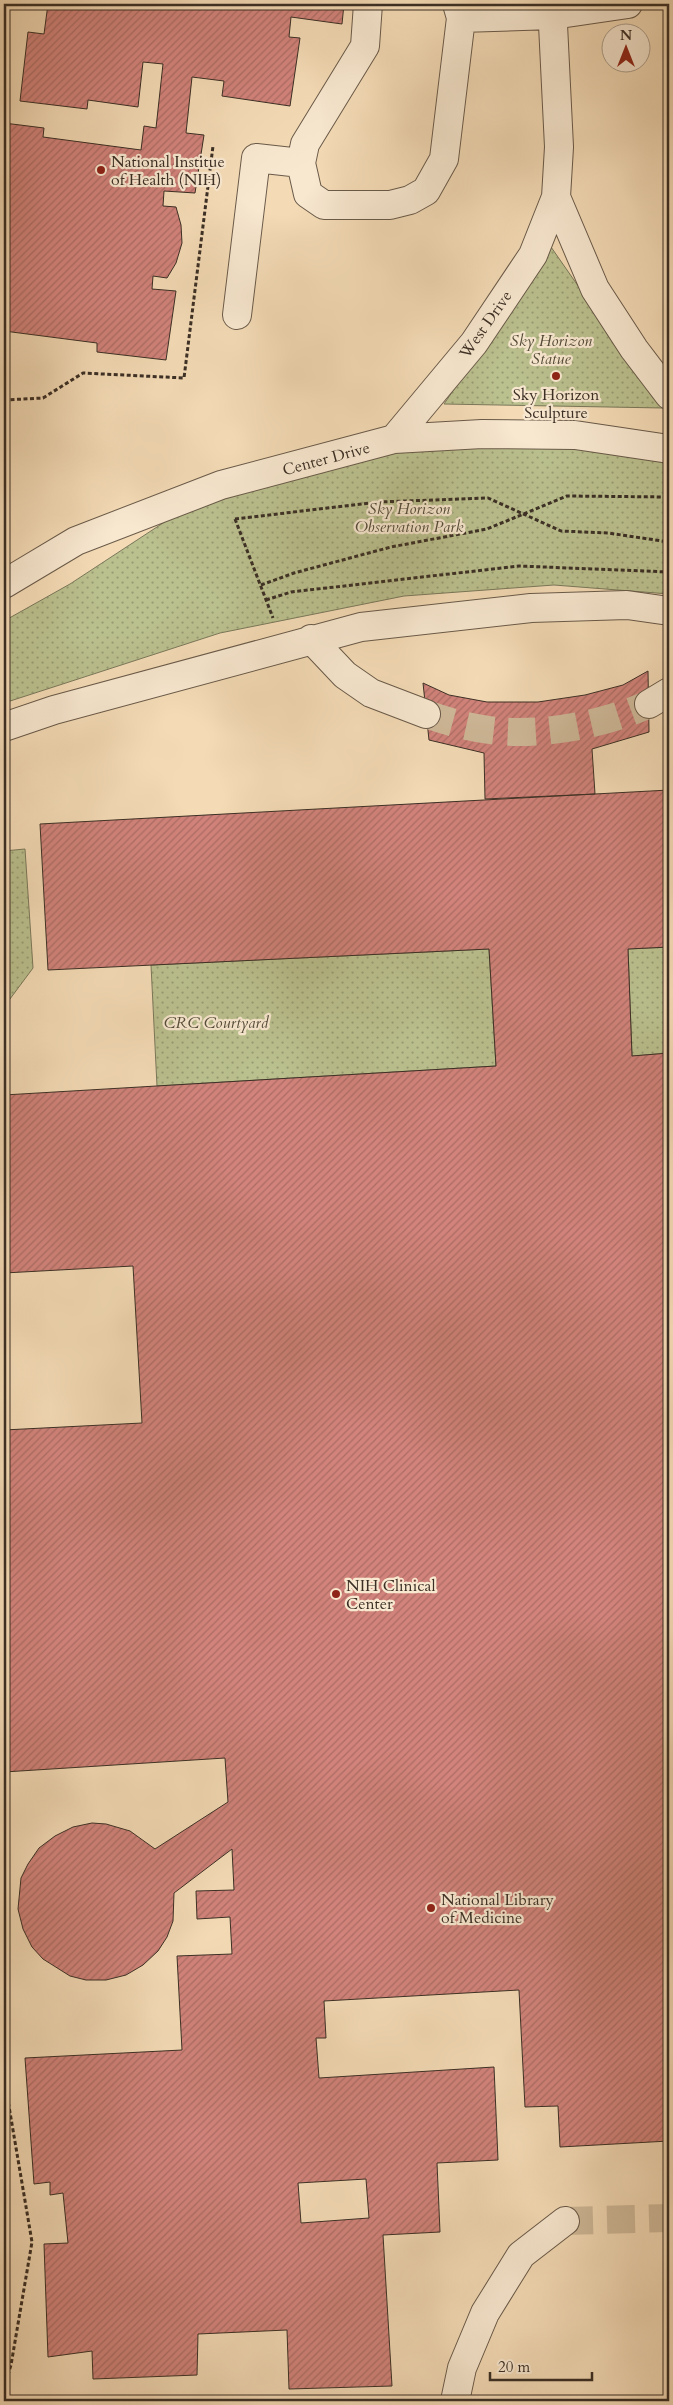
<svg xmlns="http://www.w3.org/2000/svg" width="673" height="2405" viewBox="0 0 673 2405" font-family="Cardo,serif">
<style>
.park{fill:url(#park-dots);stroke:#7a785a}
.building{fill:url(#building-hatch);stroke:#3b2f25;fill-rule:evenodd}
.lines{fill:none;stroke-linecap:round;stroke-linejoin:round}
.minor-tunnel{stroke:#cfb999;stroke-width:28;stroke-dasharray:28 14;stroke-linecap:butt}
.minor-casing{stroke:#695a49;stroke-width:30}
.path{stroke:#3b2f25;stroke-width:3;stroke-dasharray:4 2.5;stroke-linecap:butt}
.minor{stroke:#f8e8d0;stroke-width:28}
.poi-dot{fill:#8f2418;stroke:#f8e8d0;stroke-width:2}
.labels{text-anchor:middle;stroke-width:4.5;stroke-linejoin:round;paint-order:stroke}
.poi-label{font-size:16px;fill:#3b2f25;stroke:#f8e8d0;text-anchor:start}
.street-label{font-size:16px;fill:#3b2f25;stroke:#f8e8d0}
.park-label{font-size:16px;font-style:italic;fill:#544c3a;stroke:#f8e8d0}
</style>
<defs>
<pattern id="park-dots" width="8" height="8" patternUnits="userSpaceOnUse" patternTransform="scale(1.25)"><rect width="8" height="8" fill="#bac08e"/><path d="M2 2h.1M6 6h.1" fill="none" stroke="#989c74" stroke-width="1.8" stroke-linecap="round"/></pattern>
<pattern id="building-hatch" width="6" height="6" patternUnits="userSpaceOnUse" patternTransform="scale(1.25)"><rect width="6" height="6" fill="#d2837b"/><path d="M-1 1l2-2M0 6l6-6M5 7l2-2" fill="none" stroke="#ac6c65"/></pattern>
</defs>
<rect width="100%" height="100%" fill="#f4dbb6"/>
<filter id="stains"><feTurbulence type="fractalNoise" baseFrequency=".004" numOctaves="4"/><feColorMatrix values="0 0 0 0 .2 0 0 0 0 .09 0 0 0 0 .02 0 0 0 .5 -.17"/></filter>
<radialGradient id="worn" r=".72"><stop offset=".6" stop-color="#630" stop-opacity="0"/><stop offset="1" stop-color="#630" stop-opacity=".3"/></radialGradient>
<path class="park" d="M 551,247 L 663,408 L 444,404 Z
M 394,439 L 669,449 L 669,594 L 554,585 L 404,596 L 220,633 L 4,703 L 4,621 L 70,584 L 221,485 Z
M 25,849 L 33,968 L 4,1007 L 4,851 Z
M 669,947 L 669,1053 L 632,1056 L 628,949 Z
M 489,949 L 496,1066 L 157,1086 L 151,965 Z"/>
<path class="building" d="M 48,4 L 344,4 L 342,24 L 291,17 L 289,37 L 300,38 L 290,106 L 222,96 L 224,81 L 192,77 L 186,133 L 204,135 L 195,193 L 164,191 L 163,206 L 176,207 L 181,225 L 182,243 L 176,263 L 167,278 L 153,276 L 152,289 L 176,291 L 166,360 L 97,352 L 97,343 L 4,331 L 4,123 L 44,128 L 43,137 L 141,150 L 144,126 L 156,128 L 163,64 L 143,62 L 138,107 L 88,100 L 87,109 L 20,101 L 28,32 L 44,34 Z
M 648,671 L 649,732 L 592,749 L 595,794 L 485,799 L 484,753 L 429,740 L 423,683 L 449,695 L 487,702 L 538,702 L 585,695 L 623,685 Z
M 669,790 L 669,947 L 628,949 L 632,1056 L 669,1053 L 669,2141 L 560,2147 L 558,2106 L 525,2107 L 519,1990 L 324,2001 L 326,2038 L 316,2038 L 319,2078 L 494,2067 L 498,2160 L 437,2163 L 440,2232 L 383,2235 L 392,2386 L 289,2389 L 287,2330 L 198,2334 L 197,2375 L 93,2379 L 92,2351 L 48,2357 L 44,2244 L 68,2243 L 63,2193 L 50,2195 L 50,2182 L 34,2184 L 25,2058 L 182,2050 L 177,1956 L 232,1954 L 230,1917 L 197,1919 L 196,1891 L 234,1890 L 232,1849 L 174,1893 L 173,1921 L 167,1937 L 158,1951 L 143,1965 L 126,1975 L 106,1980 L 86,1980 L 70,1976 L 43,1959 L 32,1947 L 23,1929 L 18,1909 L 21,1878 L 28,1864 L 39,1848 L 55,1836 L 73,1827 L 92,1823 L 106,1824 L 130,1831 L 155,1849 L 228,1802 L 225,1758 L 4,1772 L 4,1430 L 142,1423 L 133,1266 L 4,1273 L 4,1095 L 496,1066 L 489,949 L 48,970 L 40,824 ZM 366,2179 L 369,2218 L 301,2223 L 298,2183 Z"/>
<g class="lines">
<path class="minor-tunnel" d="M 426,714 C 446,721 467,727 489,730 C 538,737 604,725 649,704
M 565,2221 L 669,2218"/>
<defs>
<path id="minor" d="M 368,4 L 365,46 L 305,144 L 301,163 L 308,194 L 324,205 L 390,205 L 410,200 L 426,191 L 444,159 L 461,18 L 457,4
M 461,18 L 553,15 L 628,4
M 556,197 L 595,289 L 634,349 L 669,395
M 237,315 L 256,158 L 301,163
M 394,439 L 474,343 L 533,255 L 556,197 L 559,147 L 552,4
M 4,584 L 76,541 L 221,485 L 394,439 L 482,434 L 575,435 L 669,449
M 311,639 L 345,675 L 371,693 L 426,714
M 649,704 L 669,692
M 4,727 L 54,710 L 361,627 L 531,608 L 627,605 L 669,611
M 455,2401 L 462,2368 L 485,2313 L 521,2255 L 565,2221"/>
</defs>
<use href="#minor" class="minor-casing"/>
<path class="path" d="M 4,400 L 43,398 L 83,373 L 184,378 L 213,146
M 235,519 L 378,502 L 488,498 L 561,531 L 608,533 L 669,542
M 235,519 L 273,618
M 261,585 L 294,573 L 391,547 L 487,529 L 567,496 L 669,497
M 266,600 L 291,592 L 519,566 L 669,572
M 4,2077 L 32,2242 L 11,2365 L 4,2388"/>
<use href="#minor" class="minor"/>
</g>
<g class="poi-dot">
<circle cx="101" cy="170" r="5"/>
<circle cx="556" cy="376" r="5"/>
<circle cx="336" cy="1594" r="5"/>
<circle cx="431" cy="1908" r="5"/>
</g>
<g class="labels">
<g class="poi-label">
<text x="111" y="167">National Institue<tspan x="111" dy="18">of Health (NIH)</tspan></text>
<text x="556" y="400" text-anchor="middle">Sky Horizon<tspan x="556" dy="18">Sculpture</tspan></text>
<text x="346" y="1591">NIH Clinical<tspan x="346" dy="18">Center</tspan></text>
<text x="441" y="1905">National Library<tspan x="441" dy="18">of Medicine</tspan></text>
</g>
<g class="street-label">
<text transform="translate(485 324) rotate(-55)" y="6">West Drive</text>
<text transform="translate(326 458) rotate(-15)" y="6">Center Drive</text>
</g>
<g class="park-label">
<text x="551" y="346">Sky Horizon<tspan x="551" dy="18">Statue</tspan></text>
<text x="409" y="514">Sky Horizon<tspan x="409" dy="18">Observation Park</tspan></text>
<text x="216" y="1028">CRC Courtyard</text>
</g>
</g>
<rect width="673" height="2405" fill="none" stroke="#f4dbb6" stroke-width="20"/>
<rect x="5" y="5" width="663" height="2395" fill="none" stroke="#3b2f25" stroke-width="2.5"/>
<rect x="10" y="10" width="653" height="2385" fill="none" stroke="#3b2f25"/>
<g transform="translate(626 48)"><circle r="24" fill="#f8e8d0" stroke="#ac9e8c"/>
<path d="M0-4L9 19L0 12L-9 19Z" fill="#8f2418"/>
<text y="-8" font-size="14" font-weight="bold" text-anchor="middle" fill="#3b2f25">N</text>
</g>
<path d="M490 2372v8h102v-8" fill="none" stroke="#3b2f25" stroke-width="2.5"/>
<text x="498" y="2372" font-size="15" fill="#3b2f25" stroke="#f8e8d0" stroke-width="4" paint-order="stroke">20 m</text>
<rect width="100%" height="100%" filter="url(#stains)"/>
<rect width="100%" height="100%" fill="url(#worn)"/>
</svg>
